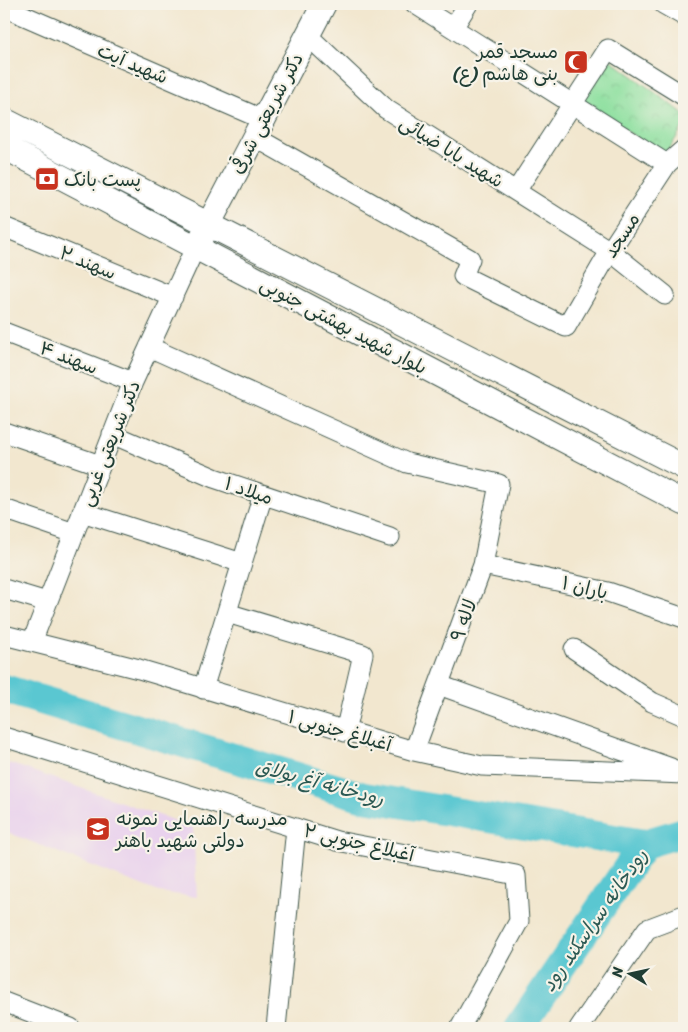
<svg xmlns="http://www.w3.org/2000/svg" width="688" height="1032" viewBox="0 0 688 1032" font-family="Sriracha,'Playpen Sans Arabic',sans-serif">
<style>
.built{fill:#e9d2ed}
.park{fill:url(#park-crowns);stroke:#578e6a}
.lines{fill:none;stroke-linecap:round;stroke-linejoin:round}
.river{stroke:#5ac7d1;stroke-width:30}
.minor-casing{stroke:#3f564b;stroke-width:21}
.major-casing{stroke:#3f564b;stroke-width:26}
.minor{stroke:#fff;stroke-width:19}
.major{stroke:#fff;stroke-width:24}
.labels{text-anchor:middle;stroke-width:4.5;stroke-linejoin:round;paint-order:stroke}
.poi-label{font-size:19px;fill:#1f3d34;stroke:#f7f3e8;text-anchor:start}
.street-label{font-size:19px;fill:#1f3d34;stroke:#f7f3e8}
.water-label{font-size:20px;font-style:italic;fill:#2b5953;stroke:#f7f3e8}
</style>
<defs>
<pattern id="park-crowns" width="20" height="18" patternUnits="userSpaceOnUse" patternTransform="scale(1.25)"><rect width="20" height="18" fill="#8fe0a0"/><path d="M2 6a3 3 0 1 1 6 0M12 15a3 3 0 1 1 6 0" fill="none" stroke="#7bc18a"/></pattern>
</defs>
<rect width="100%" height="100%" fill="#f7f3e8"/>
<filter id="ink" filterUnits="userSpaceOnUse"><feTurbulence type="fractalNoise" baseFrequency=".02" numOctaves="2"/><feDisplacementMap in="SourceGraphic" scale="10" xChannelSelector="R" yChannelSelector="G"/><feConvolveMatrix kernelMatrix="1 2 1 2 8 2 1 2 1" color-interpolation-filters="sRGB"/></filter>
<filter id="wash" filterUnits="userSpaceOnUse"><feTurbulence type="fractalNoise" baseFrequency=".0096" numOctaves="4" result="noise"/><feDisplacementMap in="SourceGraphic" scale="20" xChannelSelector="R" yChannelSelector="G"/><feGaussianBlur stdDeviation="1.12" result="paint"/><feColorMatrix in="noise" values="0 0 0 0 0 0 0 0 0 0 0 0 0 0 0 0 0 1.4 0 .05"/><feComposite in="paint" operator="in"/></filter>
<g filter="url(#wash)">
<rect width="100%" height="100%" fill="#f2e7cf"/>
<path class="built" d="M 9,763 L 193,827 L 197,897 L 159,892 L 4,831 L 4,776 Z"/>
<path class="park" d="M 608,58 L 684,114 L 684,125 L 665,156 L 579,100 Z"/>
<g class="lines">
<path class="river" d="M 4,689 L 364,797 L 644,844
M 519,1028 L 644,844 L 684,832"/>
</g>
</g>
<g filter="url(#ink)">
<g class="lines">
<defs>
<path id="minor" d="M 415,4 L 667,164
M 663,4 L 684,16
M 4,7 L 262,119
M 453,28 L 468,4
M 307,35 L 386,109 L 610,251 L 665,295
M 253,136 L 470,259 L 463,276 L 566,327 L 610,251 L 667,164 L 684,149
M 516,191 L 608,49 L 684,96
M 4,227 L 173,297
M 4,332 L 133,382
M 149,347 L 407,463 L 499,484 L 483,565 L 414,751
M 4,432 L 100,465
M 112,434 L 214,478 L 390,537
M 4,509 L 74,533
M 82,512 L 242,563
M 483,565 L 608,592 L 684,618
M 4,589 L 47,602
M 227,613 L 363,654 L 345,732
M 4,635 L 139,669 L 414,751 L 482,766 L 684,774
M 32,642 L 133,382 L 195,248
M 574,649 L 652,702 L 684,716
M 439,685 L 671,768
M 203,689 L 263,495
M 4,737 L 337,841 L 516,875 L 519,921 L 460,1028
M 4,1002 L 71,1028
M 276,1028 L 296,828
M 579,1028 L 647,929 L 684,915"/>
<path id="major" d="M 4,120 L 684,467
M 4,147 L 684,503
M 202,237 L 324,4"/>
</defs>
<use href="#minor" class="minor-casing"/>
<use href="#major" class="major-casing"/>
<use href="#minor" class="minor"/>
<use href="#major" class="major"/>
</g>
</g>
<defs>
<symbol id="mosque-square" viewBox="-11 -11 22 22"><rect x="-9" y="-9" width="18" height="18" rx="4" fill="#c8321e" stroke="#f7f3e8"/><path d="M3.5-4.9A6 6 0 1 0 3.5 4.9A5 5 0 1 1 3.5-4.9Z" fill="#fff"/></symbol>
<symbol id="bank-square" viewBox="-11 -11 22 22"><rect x="-9" y="-9" width="18" height="18" rx="4" fill="#c8321e" stroke="#f7f3e8"/><path d="M-6-4H6V4H-6ZM0-2.3a2.3 2.3 0 1 0 0 4.6a2.3 2.3 0 1 0 0-4.6Z" fill="#fff"/></symbol>
<symbol id="school-square" viewBox="-11 -11 22 22"><rect x="-9" y="-9" width="18" height="18" rx="4" fill="#c8321e" stroke="#f7f3e8"/><path d="M0-5L7-2L0 1L-7-2ZM-4 1L0 2.5L4 1V4Q0 6-4 4Z" fill="#fff"/></symbol>
</defs>
<g fill-rule="evenodd">
<use href="#mosque-square" x="562" y="48" width="28" height="28"/>
<use href="#bank-square" x="33" y="165" width="28" height="28"/>
<use href="#school-square" x="84" y="815" width="28" height="28"/>
</g>
<g class="labels">
<g class="poi-label">
<text x="558" y="58" text-anchor="end">مسجد قمر<tspan x="558" dy="22">بنی هاشم (ع)</tspan></text>
<text x="64" y="186">پست بانک</text>
<text x="116" y="825">مدرسه راهنمایی نمونه<tspan x="116" dy="22">دولتی شهید باهنر</tspan></text>
</g>
<g class="street-label">
<text transform="translate(133 63) rotate(23)" y="7">شهید آیت</text>
<text transform="translate(266 113) rotate(-62)" y="7">دکتر شریعتی شرقی</text>
<text transform="translate(452 151) rotate(32)" y="7">شهيد بابا ضيائی</text>
<text transform="translate(621 235) rotate(-57)" y="7">مسجد</text>
<text transform="translate(88 262) rotate(22)" y="7">سهند ۲</text>
<text transform="translate(344 325) rotate(28)" y="7">بلوار شهید بهشتی جنوبی</text>
<text transform="translate(69 357) rotate(21)" y="7">سهند ۴</text>
<text transform="translate(109 443) rotate(-68)" y="7">دکتر شریعتی غربی</text>
<text transform="translate(249 490) rotate(19)" y="7">میلاد ۱</text>
<text transform="translate(585 587) rotate(13)" y="7">باران ۱</text>
<text transform="translate(463 620) rotate(-70)" y="7">لاله ۹</text>
<text transform="translate(340 730) rotate(16)" y="7">آغبلاغ جنوبی ۱</text>
<text transform="translate(359 842) rotate(13)" y="7">آغبلاغ جنوبی ۲</text>
</g>
<g class="water-label">
<text transform="translate(320 782) rotate(15)" y="7">رودخانه آغ بولاق</text>
<text transform="translate(594 920) rotate(-55)" y="7">رودخانه سراسکند رود</text>
</g>
</g>
<rect width="688" height="1032" fill="none" stroke="#f7f3e8" stroke-width="20"/>
<g transform="translate(630 974) rotate(279)" stroke="#f7f3e8" stroke-width="4" paint-order="stroke">
<path d="M0-4L9 19L0 12L-9 19Z" fill="#1f3d34"/>
<text y="-8" font-size="14" font-weight="bold" text-anchor="middle" fill="#1f3d34">N</text>
</g>
</svg>
